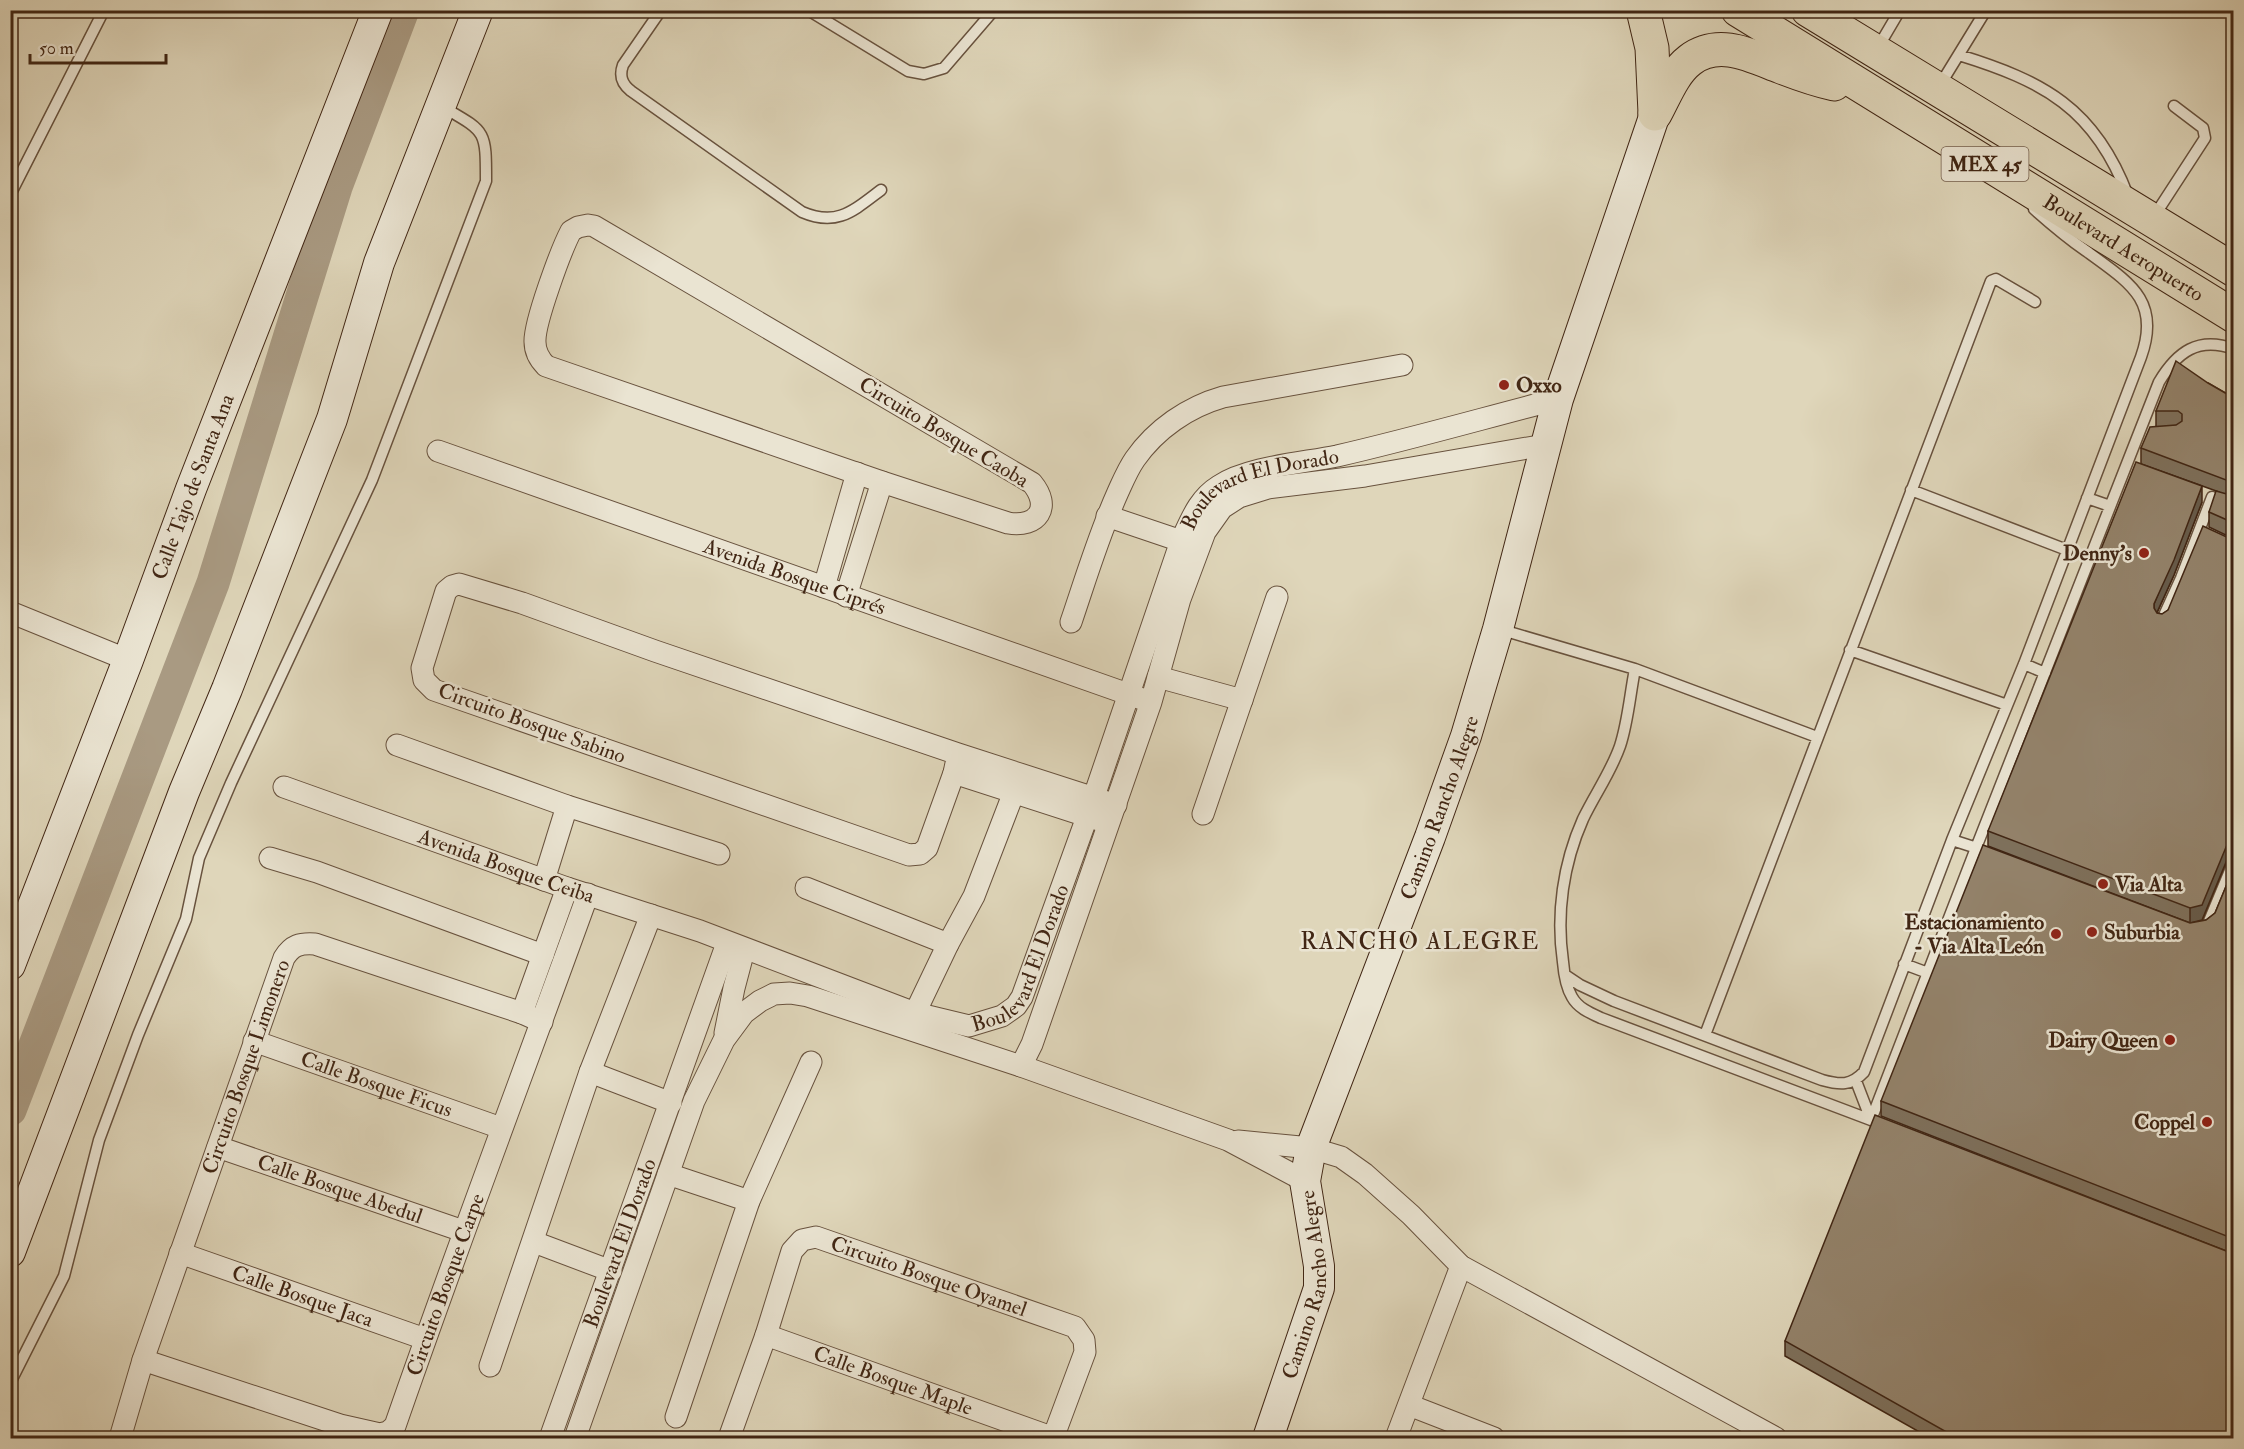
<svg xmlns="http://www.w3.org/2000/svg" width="2244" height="1449" viewBox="0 0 2244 1449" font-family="'IM FELL Double Pica',serif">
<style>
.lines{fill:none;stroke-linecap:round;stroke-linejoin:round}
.river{stroke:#a99a82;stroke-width:33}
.lane-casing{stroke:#68523e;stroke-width:13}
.street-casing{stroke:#68523e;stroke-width:23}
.secondary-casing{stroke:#412614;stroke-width:32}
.highway-casing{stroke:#412614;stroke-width:35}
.lane{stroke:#eae4d2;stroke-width:10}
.street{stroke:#eae4d2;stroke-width:21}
.secondary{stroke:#eae4d2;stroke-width:30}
.highway{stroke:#dfd6ba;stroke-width:33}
.wall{fill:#7e705b;stroke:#412614;stroke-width:1.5}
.shaded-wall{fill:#675b4a;stroke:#412614;stroke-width:1.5}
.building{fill:#93826a;stroke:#412614;stroke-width:1.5}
.poi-dot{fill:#8f2418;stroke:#eae4d2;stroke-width:2}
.labels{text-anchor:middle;stroke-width:5;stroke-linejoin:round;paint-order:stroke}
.shield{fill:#eae4d2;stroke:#745f4d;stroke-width:1.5}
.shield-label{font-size:20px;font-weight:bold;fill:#412614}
.street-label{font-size:21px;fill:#412614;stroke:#eae4d2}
.poi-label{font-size:21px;font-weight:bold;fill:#412614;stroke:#eae4d2;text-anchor:end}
.quarter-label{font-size:24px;letter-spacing:1.5px;fill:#412614;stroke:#eae4d2}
</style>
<rect width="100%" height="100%" fill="#dfd6ba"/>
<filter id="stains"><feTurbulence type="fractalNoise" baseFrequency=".00333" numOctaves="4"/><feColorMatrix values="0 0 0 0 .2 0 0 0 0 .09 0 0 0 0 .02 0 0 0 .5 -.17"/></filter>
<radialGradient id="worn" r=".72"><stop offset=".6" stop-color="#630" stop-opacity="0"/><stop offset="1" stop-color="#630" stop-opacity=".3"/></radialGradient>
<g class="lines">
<path class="river" d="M 10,1110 L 213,583 L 336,187 L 403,10"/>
<defs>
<path id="lane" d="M 661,10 L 623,65 C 619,76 622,84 631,91 L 802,212 C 837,227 853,211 881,190
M 808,10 L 908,71 L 924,74 L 944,68 L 994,10
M 1877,49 L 1900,10
M 1959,55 C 2043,81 2095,108 2128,196
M 1940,85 L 1986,10
M 10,195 L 104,10
M 2153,218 L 2205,138 L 2203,128 L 2174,106
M 1911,490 L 2067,550
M 2087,498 L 2110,506
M 2161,622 L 2181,578 L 2212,497
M 1499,629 L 1635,669 C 1630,694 1628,722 1620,746 C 1611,772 1595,794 1583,819 C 1563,864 1556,914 1563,962 C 1564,974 1566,987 1572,997 C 1578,1008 1590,1013 1601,1018 L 1871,1120 L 1976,848 L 2159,382 C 2177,352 2198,336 2234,349
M 1850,650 L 2007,705
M 2024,664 L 2045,673
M 1635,669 L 1817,737
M 1952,840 L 1980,849
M 2207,926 L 2234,861
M 1904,964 L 1928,973
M 1565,975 L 1580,985 L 1614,1001 L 1822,1080 C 1840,1085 1851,1086 1864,1072 L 1952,840 L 2024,664 L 2141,357 C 2161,301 2130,283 2089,253 C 2070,240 2052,225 2034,209
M 1705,1035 L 1991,281 L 1996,279 L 2035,302
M 1856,1081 L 1871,1120 L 1874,1121
M 10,1383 L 64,1276 L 99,1140 L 138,1035 L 186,919 L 199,858 L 231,783 L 372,480 L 486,181 C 486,129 486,132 441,106"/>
<g id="street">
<path d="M 588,225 L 594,226 L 1032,483 C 1052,507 1038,528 1008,523 L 882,482 L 546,366 C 539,359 535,352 535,342 C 534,323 561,250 571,231 L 578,227 Z"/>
<path id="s1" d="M 438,451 L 1142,699"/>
<path d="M 1107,516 L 1181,541"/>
<path d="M 824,587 L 857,473"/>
<path d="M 846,596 L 882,482"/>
<path d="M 10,612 L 128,660"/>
<path d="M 1071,622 C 1086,578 1099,534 1118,492 C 1123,481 1128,469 1135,459 C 1156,429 1188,407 1223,397 L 1402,365"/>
<path d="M 1158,677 L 1242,700"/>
<path d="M 397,745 L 567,806 L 719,854"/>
<path d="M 958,754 L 954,773 L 927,848 L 920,854 L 909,855 L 434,690 L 424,680 L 422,668 L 446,591 L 452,586 L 459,584 L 522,603 L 655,651 L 958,754 L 1116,805"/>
<path d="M 954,773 L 1099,820"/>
<path id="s2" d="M 284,787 L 567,888 L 700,931 L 915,1013 L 969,1026 L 1002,1016 L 1016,1006 L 1022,997 L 1087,817 L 1181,541 C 1191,520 1198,499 1219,486 C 1247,467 1303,463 1337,456 C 1411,439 1484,418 1558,399"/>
<path d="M 1203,814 L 1277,597"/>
<path d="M 270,858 L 317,872 L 543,955"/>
<path d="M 544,880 L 567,806"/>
<path d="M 806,888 L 948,944"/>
<path d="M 522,1013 L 567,888"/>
<path d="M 915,1013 L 948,944 L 974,896 L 1014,792"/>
<path d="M 725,1033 L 734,988 L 744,950"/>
<path id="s3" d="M 254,1041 L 501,1128"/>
<path d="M 1021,1066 L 1032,1044 L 1151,702 L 1180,599 L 1205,532 L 1222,508 L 1239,497 L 1268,488 L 1365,476 L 1545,445"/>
<path d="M 590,1072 L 671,1103"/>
<path d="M 1238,1141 L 1311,1148 L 1341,1157 L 1365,1174 L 1411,1215 L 1461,1266 L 1776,1438"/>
<path id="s4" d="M 218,1147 L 463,1231"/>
<path d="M 668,1174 L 749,1201"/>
<path d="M 534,1242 L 611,1271"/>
<path id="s5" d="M 180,1253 L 425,1339"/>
<path id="s6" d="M 766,1335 L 1054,1438"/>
<path id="s7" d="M 143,1360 L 340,1425 L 380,1434 L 388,1432 L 395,1426 C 457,1247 524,1071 588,894"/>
<path d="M 490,1366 L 590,1072 L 651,915"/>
<path d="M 1409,1405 L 1494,1438"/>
<path d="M 676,1417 L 749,1201 L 811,1062"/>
<path id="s8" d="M 120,1438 L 143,1360 L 284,958 C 292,945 300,943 315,944 L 522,1013 L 542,1022"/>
<path id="s9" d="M 550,1438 L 727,943"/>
<path d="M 575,1438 L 694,1101 L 724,1040 L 744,1013 L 760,1001 L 774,994 L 790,993 L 808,996 L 1021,1066 L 1228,1140 L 1305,1181"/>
<path id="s10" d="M 729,1438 L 766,1335 L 792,1251 L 802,1240 L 816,1237 L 1075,1327 L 1084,1340 L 1085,1352 L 1053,1438"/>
<path d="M 1396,1438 L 1461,1266"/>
</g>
<g id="secondary">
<path id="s11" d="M 10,965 L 128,660 L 191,489 L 378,10"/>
<path d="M 10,1252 L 184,792 L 227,689 L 332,419 L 379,263 L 478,10"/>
<path id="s12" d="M 1268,1438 L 1319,1288 L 1319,1266 L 1305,1181 L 1311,1148 L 1430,837 L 1466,736 L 1498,629 L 1558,399 L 1655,114"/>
</g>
<g id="highway">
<path d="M 1643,10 L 1652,48 L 1655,113"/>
<path id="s13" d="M 1738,10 L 2234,316"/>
<path d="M 1808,10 L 2234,270"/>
<path d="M 1655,114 C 1665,96 1673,73 1690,60 C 1719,38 1752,56 1781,67 C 1799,74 1816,80 1834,84"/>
</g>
</defs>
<use href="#lane" class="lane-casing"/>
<use href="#street" class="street-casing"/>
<use href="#secondary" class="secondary-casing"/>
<use href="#highway" class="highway-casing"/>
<use href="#lane" class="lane"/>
<use href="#street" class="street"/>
<use href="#secondary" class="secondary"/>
<use href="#highway" class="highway"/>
</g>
<path class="wall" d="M 2208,383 L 2234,398 L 2234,539 L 2209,527 L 2209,512 L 2219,492 L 2141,464 L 2141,448 L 2156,426 L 2156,411 Z
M 2202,502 L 2174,575 L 2157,613 L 2162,614 L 2168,610 L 2231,539 L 2234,539 L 2234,855 L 2229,855 L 2202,920 L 2190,923 L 2206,920 L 2215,913 L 2234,867 L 2234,1254 L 1881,1116 L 1881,1101 L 2190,923 L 1988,846 L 1988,831 Z
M 2231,1254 L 2234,1438 L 1930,1438 L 1785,1356 L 1785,1341 Z"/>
<path class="shaded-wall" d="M 2202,486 L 2202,502 L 2174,575 L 2154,619 L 2154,623 L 2154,604 Z
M 2229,840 L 2229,855 L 2202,920 L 2190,923 L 2190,908 Z"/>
<path class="building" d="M 2176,361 L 2208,383 L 2234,398 L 2234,483 L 2141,448 L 2150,427 L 2176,425 L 2182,421 L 2182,414 L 2178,411 L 2156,411 Z
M 2136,462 L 2202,486 L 2174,560 L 2154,604 L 2154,608 L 2157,613 L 2162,614 L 2168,610 L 2203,526 L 2231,539 L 2234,539 L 2234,840 L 2229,840 L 2202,905 L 2190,908 L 1988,831 Z
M 2216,491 L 2234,496 L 2234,523 L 2209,512 Z
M 1983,845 L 2190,923 L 2206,920 L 2215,913 L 2234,867 L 2234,1239 L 1881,1101 Z
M 1875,1115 L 2234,1254 L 2234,1438 L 1957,1438 L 1785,1341 Z
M 598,1433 L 612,1438 L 597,1438 Z"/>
<g class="poi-dot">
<circle cx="1504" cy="385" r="6"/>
<circle cx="2144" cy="553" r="6"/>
<circle cx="2103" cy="884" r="6"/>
<circle cx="2092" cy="932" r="6"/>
<circle cx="2056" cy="934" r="6"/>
<circle cx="2170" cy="1040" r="6"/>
<circle cx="2207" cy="1122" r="6"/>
</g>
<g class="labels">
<rect class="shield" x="1941.5" y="147" width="87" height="34" rx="4.5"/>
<g class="shield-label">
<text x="1985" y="171">MEX 45</text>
</g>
<g class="street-label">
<text dy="7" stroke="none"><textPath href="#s13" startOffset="453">Boulevard Aeropuerto</textPath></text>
<text transform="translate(944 432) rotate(31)" y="7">Circuito Bosque Caoba</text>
<text dy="7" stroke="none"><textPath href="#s11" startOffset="512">Calle Tajo de Santa Ana</textPath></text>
<text dy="7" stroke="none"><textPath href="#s2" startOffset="1374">Boulevard El Dorado</textPath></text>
<text dy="7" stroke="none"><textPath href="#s1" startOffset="378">Avenida Bosque Ciprés</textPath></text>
<text transform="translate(532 723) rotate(20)" y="7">Circuito Bosque Sabino</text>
<text dy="7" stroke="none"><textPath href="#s12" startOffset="664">Camino Rancho Alegre</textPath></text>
<text dy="7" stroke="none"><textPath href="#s2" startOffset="236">Avenida Bosque Ceiba</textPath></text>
<text dy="7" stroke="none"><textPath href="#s2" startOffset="818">Boulevard El Dorado</textPath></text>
<text dy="7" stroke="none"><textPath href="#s8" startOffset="392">Circuito Bosque Limonero</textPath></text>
<text dy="7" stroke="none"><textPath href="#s3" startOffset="130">Calle Bosque Ficus</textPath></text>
<text dy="7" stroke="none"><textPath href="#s4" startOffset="129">Calle Bosque Abedul</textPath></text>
<text dy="7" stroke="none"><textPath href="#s9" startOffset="207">Boulevard El Dorado</textPath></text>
<text dy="7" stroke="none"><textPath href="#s10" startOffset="346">Circuito Bosque Oyamel</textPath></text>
<text dy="7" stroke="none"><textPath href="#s12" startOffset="160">Camino Rancho Alegre</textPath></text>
<text dy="7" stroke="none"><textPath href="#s7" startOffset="416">Circuito Bosque Carpe</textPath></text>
<text dy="7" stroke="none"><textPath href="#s5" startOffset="130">Calle Bosque Jaca</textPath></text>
<text dy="7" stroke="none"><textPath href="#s6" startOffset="135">Calle Bosque Maple</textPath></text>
</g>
<g class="poi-label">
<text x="1516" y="392" text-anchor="start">Oxxo</text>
<text x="2132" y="560">Denny's</text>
<text x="2115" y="891" text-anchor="start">Via Alta</text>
<text x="2044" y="929">Estacionamiento<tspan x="2044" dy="24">- Via Alta León</tspan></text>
<text x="2104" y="939" text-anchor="start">Suburbia</text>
<text x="2158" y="1047">Dairy Queen</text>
<text x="2195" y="1129">Coppel</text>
</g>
<g class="quarter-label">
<text x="1420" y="949">RANCHO ALEGRE</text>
</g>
</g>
<rect width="2244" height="1449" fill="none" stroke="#dfd6ba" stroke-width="36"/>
<rect x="12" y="12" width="2220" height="1425" fill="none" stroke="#412614" stroke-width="3"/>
<rect x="18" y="18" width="2208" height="1413" fill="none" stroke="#412614" stroke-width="1.5"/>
<path d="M30 54v9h136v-9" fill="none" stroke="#412614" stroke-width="3"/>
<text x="39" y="54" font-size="18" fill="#412614" stroke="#eae4d2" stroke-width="4.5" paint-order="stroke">50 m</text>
<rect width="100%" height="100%" filter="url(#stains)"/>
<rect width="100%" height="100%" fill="url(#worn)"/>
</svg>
